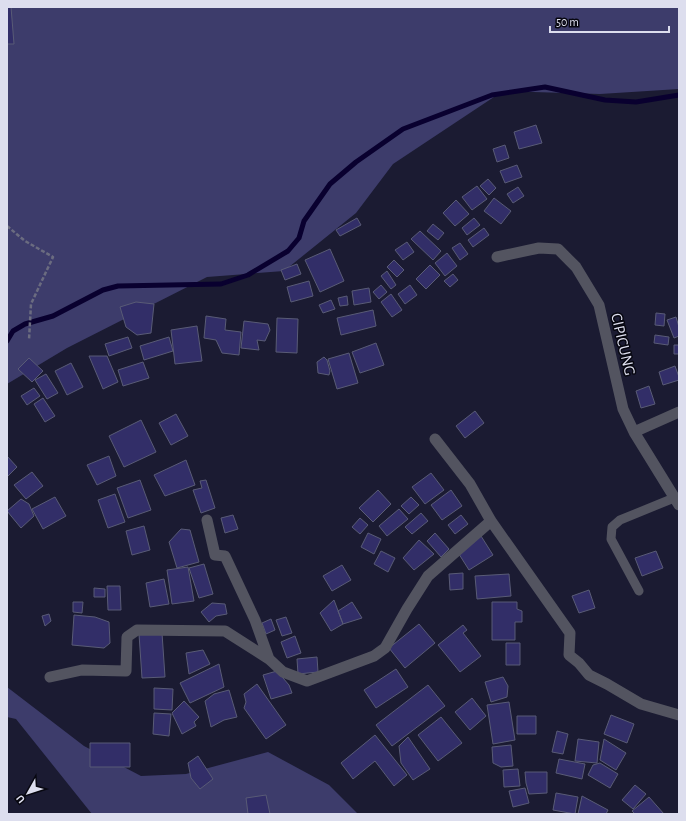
<svg xmlns="http://www.w3.org/2000/svg" width="686" height="821" viewBox="0 0 686 821" font-family="'Alegreya Sans',sans-serif">
<style>
.green{fill:#3d3c6b}
.lines{fill:none;stroke-linecap:round;stroke-linejoin:round}
.stream{stroke:#09002f;stroke-width:5}
.building{fill:#322e68;stroke:#595b76}
.path{stroke:#6b6c80;stroke-width:2.5;stroke-dasharray:4 2;stroke-linecap:butt}
.service{stroke:#535460;stroke-width:9}
.minor{stroke:#535460;stroke-width:11}
.labels{text-anchor:middle;stroke-width:3;stroke-linejoin:round;paint-order:stroke}
.street-label{font-size:16px;fill:#dddeee;stroke:#070710}
</style>
<rect width="100%" height="100%" fill="#1b1b32"/>
<path class="green" d="M 7,7 L 679,7 L 679,89 L 600,94 L 503,91 L 393,164 L 356,213 L 284,271 L 207,277 L 67,348 L 7,384 Z
M 7,687 L 84,746 L 141,776 L 186,774 L 268,752 L 329,785 L 358,814 L 92,814 L 16,719 L 7,717 Z"/>
<g class="lines">
<path class="stream" d="M 7,341 L 13,331 L 25,324 L 53,316 L 103,290 L 118,286 L 221,284 L 248,275 L 288,251 L 299,238 L 304,221 L 330,184 L 356,162 L 403,129 L 492,95 L 545,87 L 605,100 L 636,102 L 679,95"/>
</g>
<path class="building" d="M 7,7 L 11,7 L 14,44 L 7,44 Z
M 536,125 L 542,143 L 519,149 L 514,132 Z
M 505,145 L 509,158 L 497,162 L 493,149 Z
M 517,165 L 522,177 L 505,183 L 500,171 Z
M 488,179 L 496,188 L 489,195 L 480,186 Z
M 477,186 L 487,199 L 472,210 L 462,197 Z
M 518,187 L 524,196 L 513,203 L 507,194 Z
M 494,198 L 511,211 L 501,224 L 484,211 Z
M 456,200 L 469,214 L 455,226 L 443,213 Z
M 357,218 L 361,225 L 340,236 L 336,230 Z
M 474,218 L 480,225 L 467,235 L 462,228 Z
M 433,224 L 444,233 L 438,240 L 427,231 Z
M 484,228 L 489,235 L 473,247 L 468,240 Z
M 420,231 L 441,251 L 433,260 L 411,239 Z
M 407,242 L 414,252 L 403,260 L 395,250 Z
M 460,243 L 468,254 L 460,260 L 452,248 Z
M 330,249 L 344,281 L 320,292 L 305,260 Z
M 447,253 L 457,266 L 445,276 L 435,263 Z
M 394,260 L 404,270 L 397,277 L 387,267 Z
M 297,264 L 301,274 L 285,280 L 281,270 Z
M 430,265 L 440,275 L 426,289 L 416,279 Z
M 387,271 L 396,285 L 391,289 L 381,276 Z
M 453,274 L 458,280 L 450,287 L 444,281 Z
M 309,281 L 313,296 L 291,302 L 287,287 Z
M 381,285 L 387,292 L 379,299 L 373,292 Z
M 410,285 L 417,295 L 405,304 L 398,294 Z
M 369,288 L 371,302 L 354,305 L 352,291 Z
M 391,294 L 402,310 L 392,317 L 381,302 Z
M 347,296 L 348,305 L 340,306 L 338,298 Z
M 331,300 L 335,309 L 323,313 L 319,305 Z
M 136,302 L 154,304 L 151,333 L 137,335 L 126,327 L 120,307 Z
M 373,310 L 376,326 L 341,335 L 337,318 Z
M 656,313 L 665,314 L 664,326 L 655,325 Z
M 206,316 L 226,319 L 225,330 L 241,332 L 239,355 L 222,353 L 216,340 L 204,338 Z
M 676,317 L 679,327 L 679,336 L 674,338 L 667,320 Z
M 277,318 L 298,319 L 297,353 L 276,352 Z
M 244,321 L 268,324 L 270,330 L 265,341 L 257,340 L 259,350 L 241,348 Z
M 197,326 L 202,361 L 175,364 L 171,330 Z
M 655,335 L 669,337 L 668,345 L 654,343 Z
M 128,337 L 132,348 L 109,356 L 105,344 Z
M 169,337 L 173,351 L 144,360 L 140,346 Z
M 376,343 L 384,365 L 360,373 L 352,352 Z
M 674,345 L 679,345 L 679,354 L 674,354 Z
M 349,353 L 358,383 L 337,389 L 328,359 Z
M 89,356 L 107,356 L 118,382 L 103,389 Z
M 324,357 L 327,360 L 330,371 L 329,375 L 318,373 L 317,362 Z
M 29,358 L 43,371 L 32,382 L 18,369 Z
M 143,362 L 149,378 L 123,386 L 118,370 Z
M 71,363 L 83,387 L 67,395 L 55,371 Z
M 675,366 L 679,377 L 679,380 L 663,385 L 659,372 Z
M 46,374 L 58,393 L 47,399 L 35,380 Z
M 649,386 L 655,404 L 641,408 L 636,391 Z
M 34,388 L 40,396 L 27,405 L 21,396 Z
M 43,398 L 55,416 L 45,422 L 34,404 Z
M 475,411 L 484,423 L 465,438 L 456,426 Z
M 176,414 L 188,436 L 171,445 L 159,423 Z
M 141,420 L 156,452 L 124,467 L 109,436 Z
M 7,456 L 17,467 L 8,476 L 7,475 Z
M 109,456 L 116,476 L 97,485 L 87,465 Z
M 186,460 L 195,485 L 165,496 L 154,475 Z
M 32,472 L 43,486 L 26,499 L 14,485 Z
M 431,473 L 444,490 L 425,504 L 412,487 Z
M 140,480 L 151,510 L 128,518 L 117,488 Z
M 206,480 L 215,508 L 201,513 L 193,490 L 202,488 L 200,481 Z
M 378,490 L 391,504 L 373,522 L 359,508 Z
M 451,490 L 462,506 L 442,520 L 431,505 Z
M 115,494 L 125,522 L 108,528 L 98,500 Z
M 55,497 L 66,516 L 43,529 L 32,509 Z
M 411,497 L 419,505 L 409,514 L 401,506 Z
M 21,499 L 29,504 L 34,516 L 21,528 L 7,511 Z
M 399,509 L 408,519 L 387,536 L 379,526 Z
M 421,513 L 428,521 L 412,534 L 405,527 Z
M 233,515 L 238,529 L 225,533 L 221,518 Z
M 461,515 L 468,524 L 455,534 L 448,525 Z
M 360,518 L 368,525 L 360,534 L 352,527 Z
M 144,526 L 150,550 L 132,555 L 126,531 Z
M 181,529 L 190,530 L 199,562 L 177,568 L 169,542 Z
M 368,533 L 381,539 L 374,554 L 361,547 Z
M 435,533 L 449,549 L 441,557 L 427,541 Z
M 481,536 L 493,555 L 469,570 L 457,551 Z
M 419,540 L 434,554 L 414,570 L 403,558 Z
M 381,551 L 395,558 L 388,572 L 374,564 Z
M 656,551 L 663,568 L 642,576 L 635,558 Z
M 204,564 L 213,594 L 199,598 L 189,568 Z
M 342,565 L 351,580 L 332,591 L 323,576 Z
M 188,567 L 194,601 L 172,604 L 167,570 Z
M 463,573 L 463,589 L 450,590 L 449,574 Z
M 509,574 L 511,596 L 477,599 L 475,576 Z
M 164,579 L 169,604 L 150,607 L 146,583 Z
M 107,586 L 120,586 L 121,610 L 108,610 Z
M 94,588 L 105,589 L 105,597 L 94,597 Z
M 589,590 L 595,608 L 579,613 L 572,596 Z
M 334,600 L 343,624 L 331,631 L 320,613 Z
M 73,602 L 83,602 L 82,613 L 73,612 Z
M 352,602 L 362,618 L 343,624 L 338,611 Z
M 492,602 L 517,602 L 517,609 L 522,611 L 522,622 L 515,622 L 515,640 L 492,640 Z
M 212,603 L 225,604 L 227,614 L 216,616 L 209,622 L 201,612 Z
M 49,614 L 51,621 L 45,626 L 42,616 Z
M 74,615 L 95,617 L 109,622 L 110,643 L 104,648 L 72,645 Z
M 286,617 L 292,633 L 282,636 L 276,620 Z
M 271,619 L 275,630 L 266,634 L 262,623 Z
M 419,624 L 435,643 L 405,668 L 389,648 Z
M 463,625 L 467,630 L 463,633 L 481,656 L 460,672 L 438,645 Z
M 162,633 L 165,677 L 142,678 L 139,634 Z
M 295,636 L 301,653 L 287,658 L 281,642 Z
M 506,643 L 520,643 L 520,665 L 506,665 Z
M 203,650 L 210,664 L 189,674 L 186,653 Z
M 317,657 L 318,672 L 298,674 L 297,659 Z
M 219,664 L 224,687 L 190,703 L 180,683 Z
M 396,669 L 408,687 L 376,708 L 364,690 Z
M 277,671 L 289,685 L 292,693 L 271,699 L 263,675 Z
M 503,677 L 508,686 L 507,697 L 491,702 L 485,682 Z
M 257,684 L 286,725 L 266,739 L 244,708 L 246,702 L 244,694 Z
M 428,685 L 445,706 L 392,746 L 376,725 Z
M 154,688 L 173,689 L 172,710 L 154,709 Z
M 229,690 L 237,717 L 224,720 L 211,727 L 205,701 L 214,694 Z
M 472,698 L 486,716 L 470,730 L 455,712 Z
M 184,701 L 199,717 L 194,722 L 196,726 L 182,734 L 172,713 Z
M 509,702 L 515,740 L 493,744 L 487,705 Z
M 154,713 L 171,714 L 169,736 L 153,734 Z
M 611,715 L 634,724 L 627,743 L 604,734 Z
M 517,716 L 536,716 L 536,734 L 517,734 Z
M 441,717 L 462,743 L 438,761 L 418,735 Z
M 557,731 L 568,734 L 563,754 L 552,752 Z
M 375,735 L 407,775 L 394,786 L 375,761 L 353,779 L 341,763 Z
M 408,737 L 430,769 L 413,780 L 401,763 L 399,746 Z
M 578,739 L 599,742 L 597,763 L 575,761 Z
M 604,739 L 626,753 L 616,770 L 600,760 Z
M 90,743 L 130,743 L 130,767 L 90,767 Z
M 511,745 L 513,766 L 501,767 L 493,763 L 492,747 Z
M 198,756 L 213,779 L 200,789 L 191,778 L 188,763 Z
M 559,759 L 585,764 L 582,779 L 556,773 Z
M 600,763 L 618,774 L 610,788 L 588,775 L 593,765 Z
M 518,769 L 520,786 L 504,787 L 503,770 Z
M 525,772 L 547,772 L 547,793 L 529,794 L 526,783 Z
M 635,785 L 646,794 L 633,809 L 622,800 Z
M 525,788 L 529,803 L 513,807 L 509,791 Z
M 556,793 L 578,797 L 575,814 L 553,810 Z
M 266,795 L 270,814 L 248,814 L 246,798 Z
M 582,796 L 608,810 L 606,814 L 578,814 Z
M 649,797 L 664,814 L 635,814 L 632,811 Z"/>
<g class="lines">
<path class="path" d="M 7,226 L 25,241 L 53,257 L 31,304 L 29,340"/>
<path class="service" d="M 639,591 L 611,539 L 612,527 L 620,520 L 674,498"/>
<path class="minor" d="M 497,257 L 539,248 L 558,249 L 576,267 L 599,305 L 623,409 L 634,432 L 679,505
M 634,432 L 679,412
M 435,439 L 470,484 L 491,521 L 570,633 L 569,655 L 579,663 L 589,675 L 607,684 L 641,704 L 679,715
M 207,520 L 215,555 L 225,556 L 255,620 L 269,659
M 50,677 L 82,670 L 126,671 L 127,637 L 137,630 L 225,631 L 269,659 L 283,672 L 307,681 L 374,656 L 385,648 L 407,609 L 428,576 L 491,521"/>
</g>
<g class="labels">
<g class="street-label">
<text transform="translate(624 344) rotate(77)" y="6">CIPICUNG</text>
</g>
</g>
<rect width="686" height="821" fill="none" stroke="#dddeee" stroke-width="16"/>
<g transform="translate(28 793) rotate(231)" stroke="#070710" stroke-width="3" paint-order="stroke">
<path d="M0-3L7 15L0 10L-7 15Z" fill="#dddeee"/>
<text y="-6" font-size="11" font-weight="bold" text-anchor="middle" fill="#dddeee">U</text>
</g>
<path d="M550 26v6h119v-6" fill="none" stroke="#dddeee" stroke-width="2"/>
<text x="556" y="26" font-size="12" fill="#dddeee" stroke="#070710" stroke-width="3" paint-order="stroke">50 m</text>
</svg>
